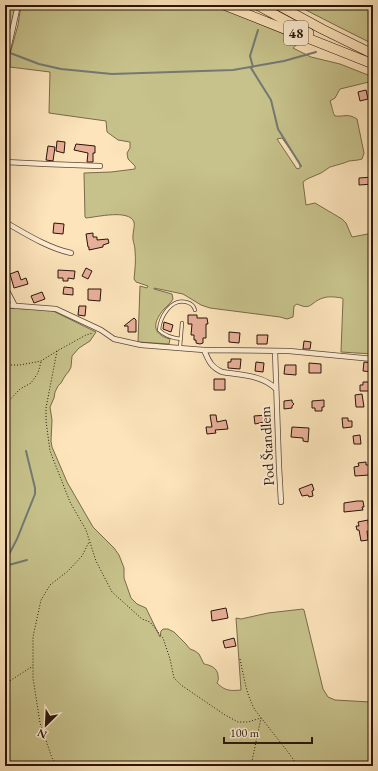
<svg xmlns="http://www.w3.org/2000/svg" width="378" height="771" viewBox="0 0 378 771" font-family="'EB Garamond',serif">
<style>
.green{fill:#c7c28b;stroke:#776b4a;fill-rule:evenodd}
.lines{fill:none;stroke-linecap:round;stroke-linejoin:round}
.stream{stroke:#737973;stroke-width:2}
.building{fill:#e9b099;stroke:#271408}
.service-casing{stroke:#5c4835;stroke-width:4}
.minor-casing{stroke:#5c4835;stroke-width:6}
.motorway-casing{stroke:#271408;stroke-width:10}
.path{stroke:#271408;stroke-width:1;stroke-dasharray:1 2;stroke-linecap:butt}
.service{stroke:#feedd3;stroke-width:2.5}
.minor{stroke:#feedd3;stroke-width:4.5}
.motorway{stroke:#fde4bb;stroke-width:9}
.labels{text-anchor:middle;stroke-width:4;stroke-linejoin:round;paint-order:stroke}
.shield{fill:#feedd3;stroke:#685545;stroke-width:1}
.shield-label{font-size:14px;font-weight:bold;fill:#271408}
.street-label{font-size:15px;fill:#271408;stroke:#feedd3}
</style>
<rect width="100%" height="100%" fill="#fde4bb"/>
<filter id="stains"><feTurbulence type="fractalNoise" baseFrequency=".005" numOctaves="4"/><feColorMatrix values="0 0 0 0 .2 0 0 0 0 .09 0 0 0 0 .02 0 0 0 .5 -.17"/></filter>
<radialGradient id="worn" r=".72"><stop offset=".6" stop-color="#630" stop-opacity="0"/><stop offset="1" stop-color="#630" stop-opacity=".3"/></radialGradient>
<path class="green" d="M 5,5 L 16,5 L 13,17 L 14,20 L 7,50 L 5,53 L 5,43 C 8,40 11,33 7,30 L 5,38 Z
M 21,5 L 213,5 L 301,41 L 293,48 L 311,57 L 340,64 L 373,77 L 373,81 L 340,89 L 335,98 L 330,101 C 332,106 333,114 335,116 C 344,117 348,113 357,119 L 364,153 L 362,159 L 358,160 L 349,161 L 344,163 L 330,167 L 321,173 L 307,179 L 303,182 L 306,205 L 315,203 L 342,219 L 346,223 L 352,237 L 373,233 L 373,354 L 341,352 L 343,299 L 342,298 C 336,297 328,296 323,298 C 310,302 312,311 297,304 L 294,306 L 293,317 L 287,319 L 280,317 L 210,308 L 201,305 L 183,294 L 154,288 L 154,289 L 172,294 L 173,299 C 171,303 167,306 164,309 C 153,322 151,334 170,339 L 169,344 L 138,342 L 140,286 L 147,288 L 148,286 L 136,282 L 134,279 C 135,270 136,260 135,250 C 135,245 132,240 133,235 C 133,231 135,227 134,222 C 129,209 97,217 86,218 L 85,217 L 84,173 L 111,172 L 135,169 L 135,166 L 128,159 L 127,153 L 130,148 L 130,142 L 118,140 L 107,132 L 106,121 L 49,113 L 50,72 L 10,67 L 10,54 L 18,25 ZM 282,138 L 299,162 L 300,166 L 300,168 L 297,169 L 277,139 Z
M 296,5 L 373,5 L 373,44 L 341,28 Z
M 5,308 L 51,310 L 96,332 L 90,341 L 79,348 L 72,356 L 71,367 L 69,371 L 65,376 L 61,383 L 58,386 L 55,392 L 54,398 L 50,407 L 52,420 L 51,441 L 52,447 L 67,482 L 93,527 L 114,548 L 119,555 L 124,568 L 124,578 L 131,598 L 137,604 L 146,608 L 160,637 L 161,631 L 163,629 L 168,629 L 174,632 L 185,643 L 190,649 L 195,651 L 199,654 L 204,664 C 210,665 218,668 218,676 C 219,678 218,681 217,683 C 225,691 230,691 241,690 L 236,618 L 241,619 L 268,613 L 303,609 L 304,610 L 323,689 L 328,697 L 335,700 L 370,702 L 373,713 L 373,766 L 5,766 Z"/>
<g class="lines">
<path class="stream" d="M 5,51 L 39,64 L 61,69 L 112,74 L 233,70 L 284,61 L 316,52
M 253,67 L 250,56 L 258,30
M 251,68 L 271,100 L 278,129 L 301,166
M 5,562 L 17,539 L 35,494 L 35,488 L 26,451
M 5,566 L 27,560"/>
</g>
<path class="building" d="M 366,90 L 368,99 L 360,101 L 358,92 Z
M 57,141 L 65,142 L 64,153 L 56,151 Z
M 76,144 L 95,146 L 95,153 L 93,153 L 93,162 L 87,162 L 88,153 L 74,150 Z
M 48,146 L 55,147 L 53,161 L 46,160 Z
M 373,177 L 373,184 L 359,185 L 359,178 Z
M 54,223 L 64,224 L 63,234 L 53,233 Z
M 93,233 L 93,237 L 97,237 L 97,240 L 108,239 L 109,243 L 103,245 L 103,247 L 89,250 L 89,247 L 88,247 L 86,234 Z
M 86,268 L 92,271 L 88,279 L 82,276 Z
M 58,270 L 75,271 L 74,279 L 68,278 L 68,281 L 63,281 L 63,278 L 58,278 Z
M 18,271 L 21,280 L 26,278 L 28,284 L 14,288 L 10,274 Z
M 64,287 L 73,288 L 73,295 L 63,294 Z
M 88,289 L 101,289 L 100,301 L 88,300 Z
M 42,292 L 45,299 L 34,303 L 31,296 Z
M 79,306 L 86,306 L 85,316 L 78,315 Z
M 188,315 L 197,315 L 197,318 L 207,318 L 208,324 L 206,324 L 206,338 L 203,338 L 203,343 L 200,344 L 196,343 L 196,340 L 194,340 L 194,335 L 191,335 L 192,324 L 188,324 Z
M 134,318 L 136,320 L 136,332 L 128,332 L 128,326 L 124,326 Z
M 164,322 L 173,325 L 171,332 L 163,329 Z
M 229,332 L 240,333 L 239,343 L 229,342 Z
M 257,335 L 268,335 L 267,344 L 257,344 Z
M 304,341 L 311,342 L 310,349 L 303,349 Z
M 231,359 L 241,359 L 240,369 L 228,368 L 228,362 L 231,362 Z
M 256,362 L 264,363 L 263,372 L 255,371 Z
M 364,362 L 373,363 L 373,372 L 363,371 Z
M 309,363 L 321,364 L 321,373 L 309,373 Z
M 285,365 L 296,365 L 296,375 L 284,374 Z
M 214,379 L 225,379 L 225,390 L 214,390 Z
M 363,382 L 369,382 L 370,391 L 360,391 L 360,385 L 363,385 Z
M 362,394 L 364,407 L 356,407 L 355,395 Z
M 292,400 L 292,402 L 294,404 L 292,406 L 292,408 L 284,409 L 284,401 Z
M 324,400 L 324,407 L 322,407 L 322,411 L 315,411 L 315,408 L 312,408 L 312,401 Z
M 210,415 L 216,415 L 217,422 L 226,420 L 228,429 L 215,430 L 216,433 L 207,434 L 206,427 L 212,427 Z
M 267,415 L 268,421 L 271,421 L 271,427 L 264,427 L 264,422 L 255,424 L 254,416 Z
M 342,418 L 348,418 L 348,421 L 352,421 L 352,427 L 343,428 Z
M 292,427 L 309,428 L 308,442 L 303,441 L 303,438 L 291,437 Z
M 360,435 L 361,444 L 354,444 L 353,436 Z
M 366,462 L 366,465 L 369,465 L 369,475 L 355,476 L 354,467 L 359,466 L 358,463 Z
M 312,484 L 314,490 L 312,491 L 313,496 L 309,497 L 308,495 L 302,496 L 299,489 Z
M 357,501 L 363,501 L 364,507 L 362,507 L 363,510 L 344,512 L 344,503 Z
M 368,520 L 369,531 L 367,531 L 368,540 L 361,541 L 359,530 L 357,530 L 356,526 L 359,526 L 358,522 Z
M 226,608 L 228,618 L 212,621 L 211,611 Z
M 234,638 L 236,646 L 225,648 L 223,641 Z"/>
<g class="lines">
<defs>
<path id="service" d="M 181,339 C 172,338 165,336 159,330 C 160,317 171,298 186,302 C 191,303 194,306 195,310
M 180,347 L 182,323"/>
<path id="minor" d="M 5,94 L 6,86 L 7,54 L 18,5
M 5,162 L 46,164 L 100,166
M 5,222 C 26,234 48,248 71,253
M 5,287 L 15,306
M 5,305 L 56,309 L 101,330 L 114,339 L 141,345 L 204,350 L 289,351 L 373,359
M 204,350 C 209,361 210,366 222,372 C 240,375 263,375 276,389
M 275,351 L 279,467 L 281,502
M 373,409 C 371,416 371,423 373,430
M 373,492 L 372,497 L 373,507"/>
<path id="motorway" d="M 224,5 L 373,64
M 257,5 L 309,33
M 278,5 L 322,29 L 373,54"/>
</defs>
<use href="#service" class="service-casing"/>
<use href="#minor" class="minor-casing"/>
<use href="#motorway" class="motorway-casing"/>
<path class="path" d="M 57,351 L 46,408 L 46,421 L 50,451 L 70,502 L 86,530 L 96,561 L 112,592 L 142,619 L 150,622 L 163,638 L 170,659 L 174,678 L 181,685 L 225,715 L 238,722 L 248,722 L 261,718 L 251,766
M 5,365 L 20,365 L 41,361 L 57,351 L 86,335 L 93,333
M 5,405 L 20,389 L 31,383 L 38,373 L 41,362
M 240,659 C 244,677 246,694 255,710 L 288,752 L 298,766
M 5,684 L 33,666
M 58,766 L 52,758 L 40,723 L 33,678 L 33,637 L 41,600 L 50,585 L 68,571 L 82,556 L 89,542"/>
<use href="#service" class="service"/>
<use href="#minor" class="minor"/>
<use href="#motorway" class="motorway"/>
</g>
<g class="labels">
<rect class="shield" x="284" y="21" width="24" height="24" rx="3"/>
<g class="shield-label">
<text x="296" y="38">48</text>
</g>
<g class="street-label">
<text transform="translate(267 446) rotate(-93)" y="5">Pod Štandlem</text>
</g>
</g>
<rect width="378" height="771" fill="none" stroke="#fde4bb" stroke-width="20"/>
<rect x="6" y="6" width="366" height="759" fill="none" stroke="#271408" stroke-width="2"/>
<rect x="10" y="10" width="358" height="751" fill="none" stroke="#271408"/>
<g transform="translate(46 725) rotate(204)" stroke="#feedd3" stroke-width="3" paint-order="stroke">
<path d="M0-3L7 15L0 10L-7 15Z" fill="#271408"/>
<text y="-6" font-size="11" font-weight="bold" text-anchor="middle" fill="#271408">N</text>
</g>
<path d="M224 737v6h88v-6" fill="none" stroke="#271408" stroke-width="2"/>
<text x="230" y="737" font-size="12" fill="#271408" stroke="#feedd3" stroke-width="3" paint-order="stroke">100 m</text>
<rect width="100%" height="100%" filter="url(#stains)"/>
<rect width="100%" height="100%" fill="url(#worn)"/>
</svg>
